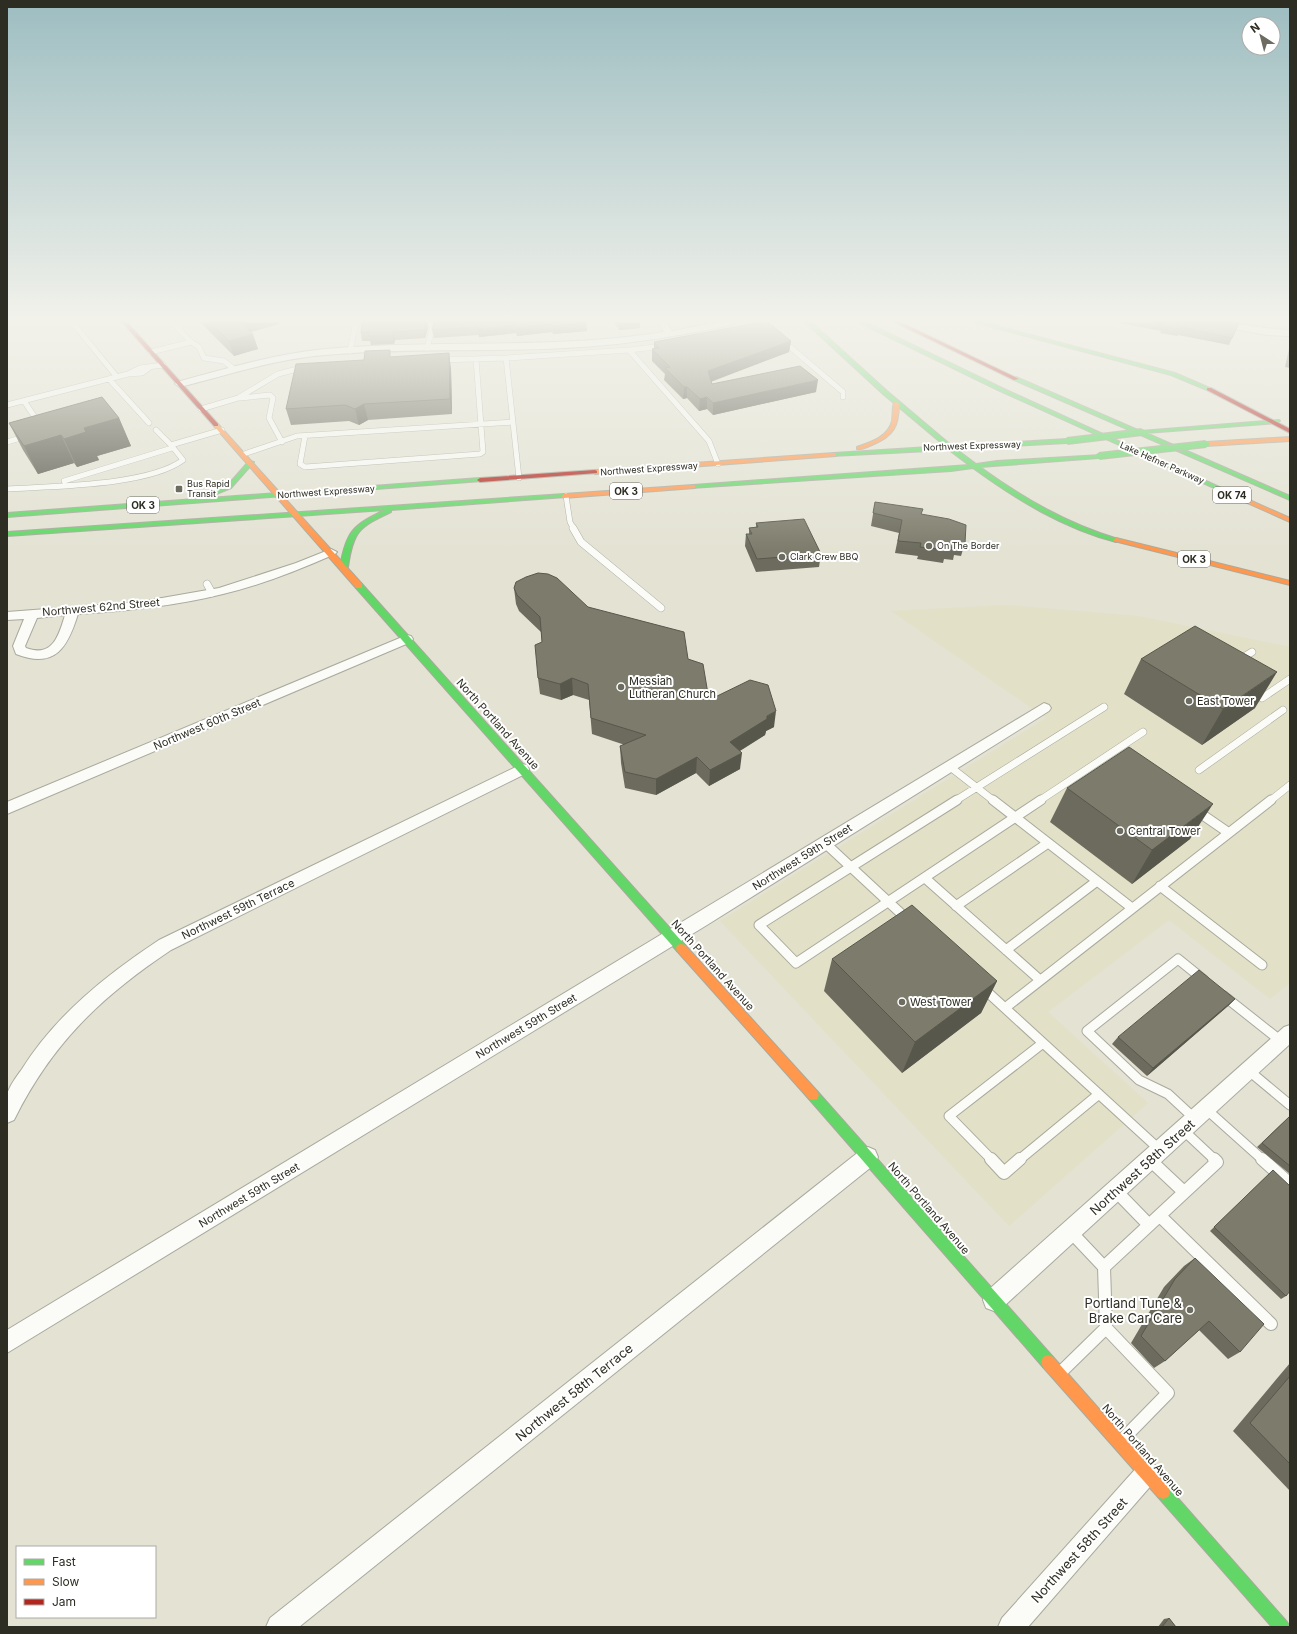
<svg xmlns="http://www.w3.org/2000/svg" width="1297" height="1634" viewBox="0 0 1297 1634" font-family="Inter,sans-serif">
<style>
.built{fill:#e2e0c7}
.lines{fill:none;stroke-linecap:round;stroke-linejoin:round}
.lane-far3-casing{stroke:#a9a99d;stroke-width:6}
.lane-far2-casing{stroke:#a9a99d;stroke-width:8}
.lane-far1-casing{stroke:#a9a99d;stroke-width:11}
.lane-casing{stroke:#a9a99d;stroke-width:14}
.street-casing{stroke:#a9a99d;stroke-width:2}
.fast-casing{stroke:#a9a99d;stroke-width:2}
.slow-casing{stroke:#a9a99d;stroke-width:2}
.jam-casing{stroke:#a9a99d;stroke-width:2}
.lane-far3{stroke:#fbfbf8;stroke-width:5}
.lane-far2{stroke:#fbfbf8;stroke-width:7}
.lane-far1{stroke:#fbfbf8;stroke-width:9}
.lane{stroke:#fbfbf8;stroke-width:12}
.street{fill:#fbfbf8;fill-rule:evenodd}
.fast{fill:#63d668;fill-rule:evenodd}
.slow{fill:#ff974d;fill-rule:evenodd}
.jam{fill:#b3261e;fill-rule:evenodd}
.fast-bridge-casing{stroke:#acaa95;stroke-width:8;stroke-linecap:butt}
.fast-bridge{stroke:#63d668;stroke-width:6}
.wall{fill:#6c6b5d}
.shaded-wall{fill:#58574c}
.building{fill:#7d7c6c;stroke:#58574c}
.poi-dot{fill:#6d6c61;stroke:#fff;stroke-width:1.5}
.labels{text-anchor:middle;stroke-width:4;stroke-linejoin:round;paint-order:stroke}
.far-street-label{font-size:9px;fill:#2e2d23;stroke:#fff}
.far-poi-label{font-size:9px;fill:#2e2d23;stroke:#fff;text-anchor:start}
.shield{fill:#fff;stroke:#6d6c65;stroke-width:1}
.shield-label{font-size:10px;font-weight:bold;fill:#2e2d23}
.street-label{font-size:11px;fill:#2e2d23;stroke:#fff}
.poi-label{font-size:11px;fill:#2e2d23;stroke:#fff;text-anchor:start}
.near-street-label{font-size:13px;fill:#2e2d23;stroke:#fff}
.near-poi-label{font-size:13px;fill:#2e2d23;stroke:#fff;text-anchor:end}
</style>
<rect width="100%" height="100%" fill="#e3e2d3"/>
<path class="built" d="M 1007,605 L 1138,616 L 1290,647 L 1290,983 L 1270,999 L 1169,920 L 1048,1012 L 1148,1103 L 1009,1226 L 720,921 L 1046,718 L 891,611 Z"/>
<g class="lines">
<defs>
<path id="lane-far3" d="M 72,322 L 117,377
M 419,322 L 433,325 L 427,348
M 7,323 L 10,322
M 782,340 L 843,392 L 843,397
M 191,342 L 199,347 L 204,358 L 224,361 L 234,369
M 629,350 L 664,346
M 350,351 L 356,322
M 151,352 L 191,342 L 172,322
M 506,358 L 519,478
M 440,360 L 506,358 L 629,350 L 709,441 L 718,464
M 149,368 L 142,373 L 128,374 L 140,368 L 163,365
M 109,379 L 149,423
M 240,398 L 270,395 L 273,398 L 269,418 L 282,442
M 24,401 L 40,425
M 7,405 L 128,374
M 201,409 L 238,398 L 278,374 L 305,367
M 156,430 L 171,445
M 305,436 L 300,464 L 305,467 L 480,454 L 483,452 L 476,359
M 7,442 L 27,436
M 244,454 L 297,436 L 513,422
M 64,481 L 172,448
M 7,489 C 52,486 148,486 183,460 L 171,445 L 222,430
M 566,496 L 570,522 L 574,529"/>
<path id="lane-far2" d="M 573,528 L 581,542 L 661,608
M 207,584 L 212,593
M 1239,660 L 1252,652
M 1262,698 L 1290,679
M 949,766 L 994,801
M 1199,770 L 1283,710
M 955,801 L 1104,707
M 1039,801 L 1143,732
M 1270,801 L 1290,785"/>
<path id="lane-far1" d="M 957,800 L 759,925 L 796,963 L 1041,800
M 993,800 L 1132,908
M 1197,811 L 1229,833
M 825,843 L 908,920
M 925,878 L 1040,980
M 1160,886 L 1262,965
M 956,906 L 1048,843
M 1006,950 L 1097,881
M 983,988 L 1160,1150
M 1224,996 L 1281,1041
M 1005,1008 L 1271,800
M 1248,1070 L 1290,1105
M 1206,1109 L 1263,1160
M 1195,1119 L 1168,1094 L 1139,1080 L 1087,1031 L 1178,959 L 1204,980
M 1183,1130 L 1215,1160
M 992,1160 L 949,1116 L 1043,1043
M 1019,1160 L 1099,1094"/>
<path id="lane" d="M 991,1159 L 1004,1173 L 1020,1159
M 1262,1159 L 1290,1184
M 1150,1160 L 1184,1192
M 1115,1190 L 1149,1225
M 1160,1216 L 1271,1324
M 1070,1231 L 1104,1267
M 1063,1370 L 1106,1328
M 1124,1438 L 1168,1393 L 1106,1328 L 1104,1267 L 1217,1162 L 1214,1159"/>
<path id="street" d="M 658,322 L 666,322 L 672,331 L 719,322 L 735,322 L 731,325 C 681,335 633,344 582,347 C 496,353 410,347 325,355 C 275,359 228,375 180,387 L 175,384 L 177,382 C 225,369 274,354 325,349 C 438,339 551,350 664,332 Z
M 1208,322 C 1236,322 1262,329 1290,330 L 1290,336 L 1267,335 L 1212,325 Z
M 331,549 L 337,552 L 335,554 C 299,570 261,585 223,594 C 175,606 127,611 78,614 C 68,646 56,670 16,654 L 13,646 L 24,619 L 7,620 L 7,612 L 139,602 L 219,588 L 296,563 ZM 65,615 C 59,635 53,658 26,648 L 25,646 L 37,618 Z
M 407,635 L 411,636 L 413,639 L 411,642 L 7,814 L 7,802 Z
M 1044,703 L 1049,705 L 1051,708 L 1049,711 L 707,925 L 7,1353 L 7,1330 Z
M 522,764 L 527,765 L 529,769 L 527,773 L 171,950 C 101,997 52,1043 14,1120 L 7,1123 C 7,1114 6,1104 7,1095 C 9,1086 17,1076 22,1069 C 56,1015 106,975 159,940 Z
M 1290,1025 L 1290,1044 L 1002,1308 L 994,1311 L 986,1308 L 983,1300 L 986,1292 L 1284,1027 Z
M 868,1147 L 875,1150 L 878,1157 L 875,1164 L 299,1627 L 266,1627 L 270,1618 L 861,1150 Z
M 1147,1461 L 1155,1465 L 1159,1473 L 1155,1481 L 1028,1627 L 998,1627 L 1002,1618 L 1139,1465 Z"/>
<path id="fast" d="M 805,322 L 811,322 L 887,391 L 952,446 L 1067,439 L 1070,441 L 1067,443 L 956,449 L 976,464 L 997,461 L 1101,455 L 1102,456 L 1099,458 L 980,467 C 1023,498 1067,524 1118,539 L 1118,541 L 1116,542 C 1063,528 1017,500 973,468 L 951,471 L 691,488 L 691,486 L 693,485 L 969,465 L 949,450 L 832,456 L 832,454 L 834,453 L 945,446 L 883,394 Z
M 858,322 L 865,322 L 1002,388 L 1239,496 L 1234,497 L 998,390 Z
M 973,322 L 982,322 L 1175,373 L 1212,389 L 1207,390 L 1171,375 Z
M 1016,377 L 1140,431 L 1279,420 L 1280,421 L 1277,423 L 1146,433 L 1290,496 L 1290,500 L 1014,380 L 1013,379 Z
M 249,461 L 254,462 L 231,488 L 209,497 L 205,497 L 205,495 L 227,486 Z
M 480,478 L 482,479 L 482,481 L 7,517 L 7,513 Z
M 564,494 L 567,496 L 566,497 L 391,510 L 391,512 C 359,527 353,531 348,567 L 344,569 L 340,567 C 346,531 353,525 385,510 L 7,536 L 7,532 Z
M 356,584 L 362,584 L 685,945 L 686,948 L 685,951 L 681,952 L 677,951 L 356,588 Z
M 813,1090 L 817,1091 L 1053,1357 L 1055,1362 L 1053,1367 L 1048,1369 L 1043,1367 L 809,1099 L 807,1095 L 809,1091 Z
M 1163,1485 L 1168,1487 L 1287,1622 L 1290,1627 L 1272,1627 L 1158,1497 L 1156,1492 L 1158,1487 Z"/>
<path id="slow" d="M 894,402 L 899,403 C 899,426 894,436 872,445 C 867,447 862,450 857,449 L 857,447 C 871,442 888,437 892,421 C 893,415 892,408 894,402 Z
M 214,424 L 218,424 L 362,584 L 362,588 L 356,588 L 214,426 Z
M 1290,437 L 1290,441 L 1206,446 L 1203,444 L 1206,442 Z
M 834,453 L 836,454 L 836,456 L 595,474 L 592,472 L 595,470 Z
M 693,485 L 695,486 L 695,488 L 564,498 L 561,496 L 564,494 Z
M 1236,494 L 1290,518 L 1290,522 L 1234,497 L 1234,495 Z
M 1116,538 L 1290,581 L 1290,585 L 1114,541 L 1113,540 Z
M 681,944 L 685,945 L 817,1091 L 819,1095 L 817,1099 L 813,1100 L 809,1099 L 677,951 L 676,948 L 677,945 Z
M 1048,1355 L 1053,1357 L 1168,1487 L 1170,1492 L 1168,1497 L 1163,1499 L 1158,1497 L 1043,1367 L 1041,1362 L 1043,1357 Z"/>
<path id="jam" d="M 122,322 L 127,322 L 218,424 L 218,426 L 214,426 Z
M 894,322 L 900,322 L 1019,379 L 1014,380 Z
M 1207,388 L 1211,388 L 1290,429 L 1290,433 L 1207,390 Z
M 595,470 L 597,471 L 597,473 L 480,482 L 477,480 L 480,478 Z"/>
</defs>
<use href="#lane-far3" class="lane-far3-casing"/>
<use href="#lane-far2" class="lane-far2-casing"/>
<use href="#lane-far1" class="lane-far1-casing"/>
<use href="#lane" class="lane-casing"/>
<use href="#street" class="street-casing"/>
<use href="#fast" class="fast-casing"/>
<use href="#slow" class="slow-casing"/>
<use href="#jam" class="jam-casing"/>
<use href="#lane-far3" class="lane-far3"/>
<use href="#lane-far2" class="lane-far2"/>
<use href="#lane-far1" class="lane-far1"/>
<use href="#lane" class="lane"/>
<use href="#street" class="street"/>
<use href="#fast" class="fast"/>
<use href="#slow" class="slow"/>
<use href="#jam" class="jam"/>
<defs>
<path id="fast-bridge" d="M 1067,441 L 1142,432
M 1099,456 L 1206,444"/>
</defs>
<use href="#fast-bridge" class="fast-bridge-casing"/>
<use href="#fast-bridge" class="fast-bridge"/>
</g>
<path class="wall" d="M 200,322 L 279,322 L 279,324 L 251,332 L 258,349 L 234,356 Z
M 362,322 L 427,322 L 428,328 L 425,338 L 395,340 L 394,344 L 371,345 L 370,341 L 362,341 L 361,333 Z
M 434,322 L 586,323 L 587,331 L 553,334 L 552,332 L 517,336 L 516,333 L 479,337 L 479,335 L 434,338 L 432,330 Z
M 614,322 L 640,322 L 640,328 L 619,330 Z
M 1114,322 L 1240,322 L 1240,323 L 1234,323 L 1239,323 L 1229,345 L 1178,335 L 1177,336 L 1160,333 L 1161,331 Z
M 791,341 L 789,352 L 711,381 L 712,384 L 816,392 L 713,415 L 707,409 L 699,411 L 687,398 L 683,399 L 664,380 L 665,374 L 652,361 L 652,349 L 654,349 L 654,342 Z
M 1290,344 L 1290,368 L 1285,367 Z
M 391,357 L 451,368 L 452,414 L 368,420 L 359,425 L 349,421 L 291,425 L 286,409 L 364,360 Z
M 119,418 L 131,446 L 97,456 L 99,460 L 77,467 L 74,463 L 38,474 L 23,450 L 9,423 Z
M 875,502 L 922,515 L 965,543 L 961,556 L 954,555 L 953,560 L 944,559 L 943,563 L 917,559 L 918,556 L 895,553 L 899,533 L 871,526 Z
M 756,523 L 821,554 L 819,567 L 756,572 L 745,546 L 746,534 L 749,534 L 749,528 L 756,527 Z
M 514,588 L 588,607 L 688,659 L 709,700 L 774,727 L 766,731 L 765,735 L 740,751 L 740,769 L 709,786 L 696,773 L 656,795 L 625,788 L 621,763 L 620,746 L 625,745 L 592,734 L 589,700 L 573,695 L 561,700 L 540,694 L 538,678 L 542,642 L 541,632 L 519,611 L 516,604 Z
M 1141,659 L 1255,708 L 1202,745 L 1124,694 Z
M 1067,788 L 1190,839 L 1132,884 L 1050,822 Z
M 832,959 L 997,981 L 981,1013 L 902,1073 L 824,991 Z
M 1235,999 L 1228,1006 L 1147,1076 L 1112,1044 L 1118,1037 Z
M 1290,1116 L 1290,1174 L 1257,1147 Z
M 1273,1170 L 1286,1296 L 1281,1299 L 1210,1231 Z
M 1195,1258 L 1240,1352 L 1228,1359 L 1199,1330 L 1165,1361 L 1154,1368 L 1131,1343 L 1164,1287 L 1184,1266 Z
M 1290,1363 L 1290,1491 L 1233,1431 Z
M 1169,1618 L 1176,1627 L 1158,1627 L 1164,1619 Z"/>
<path class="shaded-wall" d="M 238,322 L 279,322 L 279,324 L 242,334 Z
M 426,322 L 427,322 L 428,328 L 425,338 L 424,330 Z
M 627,322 L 640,322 L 640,328 L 619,330 L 619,323 Z
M 586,323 L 587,331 L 553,334 L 553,326 Z
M 552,324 L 552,332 L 517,336 L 516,327 Z
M 515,325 L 516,333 L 479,337 L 478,329 Z
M 393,332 L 395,340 L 394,344 L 393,336 Z
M 253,334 L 258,349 L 234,356 L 229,341 Z
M 791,341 L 789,352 L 708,383 L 708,371 Z
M 449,353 L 451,368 L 452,414 L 450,399 Z
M 818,380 L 816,392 L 713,415 L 713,403 Z
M 684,387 L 687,387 L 687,398 L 683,399 Z
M 707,397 L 707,409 L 699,411 L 700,399 Z
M 364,404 L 368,420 L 359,425 L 355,409 Z
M 119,418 L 131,446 L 97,456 L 99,460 L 77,467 L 64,439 L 84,428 Z
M 61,435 L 74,463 L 38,474 L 24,446 Z
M 1277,672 L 1255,708 L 1202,745 L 1223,709 Z
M 572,678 L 573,695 L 561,700 L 560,684 Z
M 776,711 L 774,727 L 766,731 L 765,735 L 728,758 L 730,742 L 767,716 Z
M 742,753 L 740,769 L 709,786 L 710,770 Z
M 697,757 L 696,773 L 656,795 L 656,779 Z
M 1213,804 L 1190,839 L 1132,884 L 1152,850 Z
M 997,981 L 981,1013 L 902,1073 L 915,1042 Z
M 1235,999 L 1228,1006 L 1147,1076 L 1153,1068 Z"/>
<path class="building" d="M 210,322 L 240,322 L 253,334 L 229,341 Z
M 362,322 L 426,322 L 424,330 L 393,332 L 393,336 L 369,336 L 369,332 L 361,333 Z
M 434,322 L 586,322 L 586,323 L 553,326 L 552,324 L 516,327 L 515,325 L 478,329 L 478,327 L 432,330 Z
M 762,322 L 769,323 L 791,341 L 708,371 L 712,384 L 800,366 L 818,380 L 713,403 L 707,397 L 700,399 L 687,387 L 684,387 L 665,368 L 670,367 L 652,349 L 659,348 L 654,342 Z
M 1153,322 L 1231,322 L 1239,323 L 1232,338 L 1181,327 L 1180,329 L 1163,326 L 1163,324 Z
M 390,350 L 390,357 L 449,353 L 450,399 L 364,404 L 355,409 L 345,405 L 286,409 L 296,364 L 364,360 L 365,351 Z
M 102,397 L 119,418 L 84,428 L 86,432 L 64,439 L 61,435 L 24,446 L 9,423 Z
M 875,502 L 923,509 L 921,514 L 949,519 L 966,525 L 965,543 L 956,543 L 956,548 L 946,546 L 946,550 L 920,547 L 921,543 L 898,541 L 902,520 L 873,513 Z
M 804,519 L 821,554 L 757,559 L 746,534 L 752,534 L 749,528 L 758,527 L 756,523 Z
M 538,573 L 548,574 L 557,578 L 588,607 L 684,632 L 688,659 L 703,664 L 709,700 L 750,680 L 768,685 L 776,711 L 767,716 L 767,719 L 730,742 L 742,753 L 710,770 L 697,757 L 656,779 L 625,772 L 620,746 L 646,735 L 591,718 L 588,684 L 572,678 L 560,684 L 538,678 L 535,645 L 542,642 L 540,617 L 517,595 L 514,588 L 516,582 L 526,577 Z
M 1195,626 L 1277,672 L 1223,709 L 1141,659 Z
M 1129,747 L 1213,804 L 1152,850 L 1067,788 Z
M 912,905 L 997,981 L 915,1042 L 832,959 Z
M 1199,970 L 1235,999 L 1153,1068 L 1118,1037 Z
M 1290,1116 L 1290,1166 L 1262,1143 Z
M 1273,1170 L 1290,1186 L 1290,1291 L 1286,1296 L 1214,1227 Z
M 1195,1258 L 1264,1324 L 1240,1352 L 1209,1321 L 1165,1361 L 1141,1336 L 1175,1279 Z
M 1290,1376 L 1290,1464 L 1250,1423 Z
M 1169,1618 L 1176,1627 L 1162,1627 Z"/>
<linearGradient id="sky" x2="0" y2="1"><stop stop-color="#9dbdc1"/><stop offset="0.58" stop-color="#f2f2eb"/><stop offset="1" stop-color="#f2f2eb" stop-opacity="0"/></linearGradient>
<rect width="1297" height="551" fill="url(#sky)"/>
<g class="poi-dot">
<rect x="175" y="485" width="8" height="8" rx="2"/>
<circle cx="929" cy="546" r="4"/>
<circle cx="782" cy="557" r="4"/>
<circle cx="621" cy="687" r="4"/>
<circle cx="1189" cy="701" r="4"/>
<circle cx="1120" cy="831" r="4"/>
<circle cx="902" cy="1002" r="4"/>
<circle cx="1190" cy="1310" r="4"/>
</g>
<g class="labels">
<g class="far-street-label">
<text transform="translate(972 446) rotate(-2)" y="3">Northwest Expressway</text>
<text transform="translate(1162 463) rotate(24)" y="3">Lake Hefner Parkway</text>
<text transform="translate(649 469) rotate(-4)" y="3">Northwest Expressway</text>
<text transform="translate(326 492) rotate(-4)" y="3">Northwest Expressway</text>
</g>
<g class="far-poi-label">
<text x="187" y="487">Bus Rapid<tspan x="187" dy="10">Transit</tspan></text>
<text x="937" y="549">On The Border</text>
<text x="790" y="560">Clark Crew BBQ</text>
</g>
<g class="shield">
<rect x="610" y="483" width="32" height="16" rx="3"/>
<rect x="1213" y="487" width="38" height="16" rx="3"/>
<rect x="127" y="497" width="32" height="16" rx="3"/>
<rect x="1178" y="551" width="32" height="16" rx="3"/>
</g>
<g class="shield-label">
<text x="626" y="495">OK 3</text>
<text x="1232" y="499">OK 74</text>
<text x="143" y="509">OK 3</text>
<text x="1194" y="563">OK 3</text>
</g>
<g class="street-label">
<text transform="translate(101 607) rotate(-5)" y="4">Northwest 62nd Street</text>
<text transform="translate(207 724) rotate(-23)" y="4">Northwest 60th Street</text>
<text transform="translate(498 724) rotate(48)" y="4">North Portland Avenue</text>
<text transform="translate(802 857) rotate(-32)" y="4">Northwest 59th Street</text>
<text transform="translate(238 909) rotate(-26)" y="4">Northwest 59th Terrace</text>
<text transform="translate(713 965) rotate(48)" y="4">North Portland Avenue</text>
<text transform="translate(526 1026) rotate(-31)" y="4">Northwest 59th Street</text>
<text transform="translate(249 1195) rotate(-31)" y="4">Northwest 59th Street</text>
<text transform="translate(929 1208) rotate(49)" y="4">North Portland Avenue</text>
<text transform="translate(1143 1450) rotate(49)" y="4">North Portland Avenue</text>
</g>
<g class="poi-label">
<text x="629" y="685">Messiah<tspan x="629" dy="13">Lutheran Church</tspan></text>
<text x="1197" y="705">East Tower</text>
<text x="1128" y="835">Central Tower</text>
<text x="910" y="1006">West Tower</text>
</g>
<g class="near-street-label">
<text transform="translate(1142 1167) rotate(-42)" y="5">Northwest 58th Street</text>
<text transform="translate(574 1392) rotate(-39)" y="5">Northwest 58th Terrace</text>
<text transform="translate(1079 1550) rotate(-48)" y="5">Northwest 58th Street</text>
</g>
<g class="near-poi-label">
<text x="1182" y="1308">Portland Tune &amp;<tspan x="1182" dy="15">Brake Car Care</tspan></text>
</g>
</g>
<rect width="1297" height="1634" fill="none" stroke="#2e2d23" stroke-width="16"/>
<rect x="16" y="1546" width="140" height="72" fill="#ffffff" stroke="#ababa7"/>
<rect x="24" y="1559" width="20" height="6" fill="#63d668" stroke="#ababa7"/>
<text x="52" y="1566" font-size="12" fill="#2e2d23">Fast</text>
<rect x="24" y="1579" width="20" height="6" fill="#ff974d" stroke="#ababa7"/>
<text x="52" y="1586" font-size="12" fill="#2e2d23">Slow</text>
<rect x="24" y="1599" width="20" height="6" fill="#b3261e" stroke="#ababa7"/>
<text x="52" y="1606" font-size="12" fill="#2e2d23">Jam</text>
<g transform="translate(1261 36) rotate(324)"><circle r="19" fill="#ffffff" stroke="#ababa7"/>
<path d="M0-3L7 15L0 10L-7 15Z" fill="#6d6c61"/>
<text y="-6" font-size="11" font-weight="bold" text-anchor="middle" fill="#2e2d23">N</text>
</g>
</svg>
